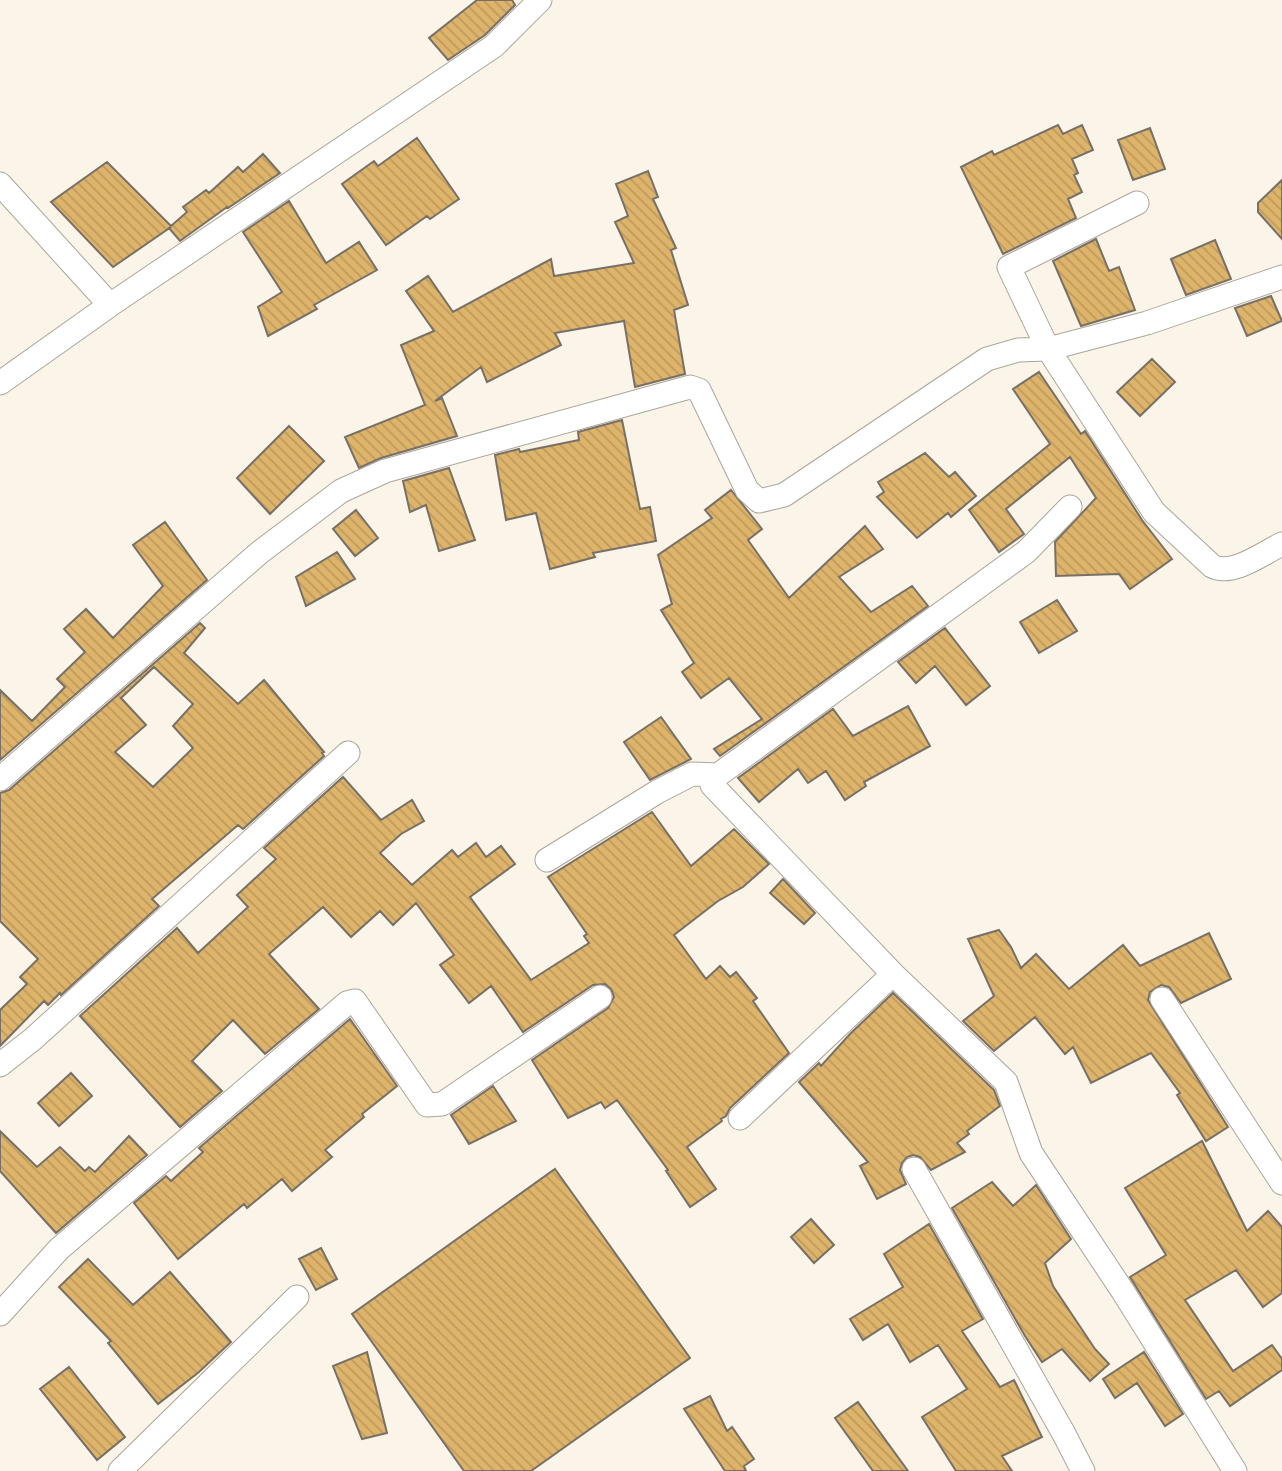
<svg xmlns="http://www.w3.org/2000/svg" width="1282" height="1471" viewBox="0 0 1282 1471" font-family="Raleway,sans-serif">
<style>
.building{fill:url(#building-back-hatch);stroke:#777066;stroke-width:2;fill-rule:evenodd}
.lines{fill:none;stroke-linecap:round;stroke-linejoin:round}
.street-casing{stroke:#aca59a;stroke-width:25}
.street{stroke:#fff;stroke-width:23}
</style>
<defs>
<pattern id="building-back-hatch" width="6" height="6" patternUnits="userSpaceOnUse" patternTransform="scale(1.75)"><rect width="6" height="6" fill="#deb46b"/><path d="M-1 5l2 2M0 0l6 6M5-1l2 2" fill="none" stroke="#be9a5c"/></pattern>
</defs>
<rect width="100%" height="100%" fill="#fbf4e8"/>
<path class="building" d="M 477,0 L 512,0 L 515,5 L 485,35 L 448,60 L 429,38 Z
M 1058,125 L 1063,134 L 1082,125 L 1093,150 L 1072,159 L 1078,173 L 1074,175 L 1082,192 L 1068,199 L 1076,218 L 1003,254 L 961,167 L 992,151 L 994,155 Z
M 1150,128 L 1165,169 L 1133,180 L 1118,140 Z
M 417,138 L 459,199 L 430,219 L 427,216 L 386,245 L 342,184 L 374,161 L 378,166 Z
M 263,154 L 280,173 L 228,208 L 227,207 L 180,241 L 169,228 L 171,227 L 113,267 L 51,202 L 107,162 L 171,226 L 187,212 L 183,207 L 206,190 L 209,193 L 238,167 L 243,172 Z
M 648,171 L 658,197 L 653,199 L 676,248 L 671,250 L 688,305 L 674,310 L 685,374 L 635,387 L 624,321 L 555,333 L 561,345 L 487,382 L 481,367 L 435,401 L 442,398 L 457,436 L 381,458 L 359,468 L 345,437 L 425,405 L 401,345 L 434,331 L 406,291 L 428,276 L 453,312 L 551,259 L 554,276 L 634,263 L 615,222 L 628,216 L 616,184 Z
M 1282,180 L 1282,239 L 1258,212 L 1258,203 Z
M 289,201 L 326,263 L 359,242 L 377,270 L 314,305 L 317,309 L 268,336 L 258,307 L 282,292 L 243,232 Z
M 1096,239 L 1109,271 L 1119,267 L 1135,310 L 1081,326 L 1053,261 Z
M 1215,240 L 1231,279 L 1186,295 L 1171,259 Z
M 1271,296 L 1282,321 L 1247,336 L 1235,308 Z
M 1152,359 L 1175,382 L 1140,416 L 1117,392 Z
M 1039,372 L 1081,434 L 1085,431 L 1142,520 L 1172,559 L 1130,589 L 1119,574 L 1056,576 L 1055,542 L 1096,498 L 1070,457 L 1006,509 L 1024,534 L 999,552 L 969,510 L 1050,444 L 1013,389 Z
M 622,420 L 640,509 L 650,507 L 656,541 L 593,553 L 595,557 L 550,569 L 536,513 L 506,520 L 495,455 L 519,449 L 520,452 L 579,440 L 578,432 Z
M 289,426 L 324,461 L 270,514 L 237,478 Z
M 925,453 L 949,477 L 955,472 L 976,496 L 951,517 L 948,513 L 917,538 L 877,497 L 884,492 L 878,482 Z
M 449,468 L 475,540 L 439,551 L 426,505 L 410,512 L 403,481 Z
M 731,490 L 762,529 L 748,540 L 789,598 L 865,526 L 883,549 L 839,577 L 871,612 L 912,586 L 928,606 L 720,756 L 714,749 L 762,719 L 729,678 L 701,698 L 682,672 L 694,663 L 661,610 L 672,604 L 658,555 L 712,518 L 705,510 Z
M 356,510 L 378,538 L 355,556 L 333,529 Z
M 165,522 L 207,580 L 0,760 L 0,690 L 32,721 L 65,687 L 57,679 L 85,652 L 64,629 L 86,609 L 113,638 L 163,586 L 133,545 Z
M 337,552 L 355,579 L 306,606 L 296,577 Z
M 1057,600 L 1077,631 L 1039,653 L 1020,622 Z
M 200,623 L 205,628 L 184,653 L 238,704 L 264,680 L 324,752 L 322,753 L 324,756 L 243,829 L 238,825 L 152,899 L 159,906 L 61,995 L 60,993 L 48,1005 L 44,1001 L 0,1046 L 0,1010 L 27,984 L 20,977 L 38,959 L 0,921 L 0,793 L 9,790 ZM 154,667 L 193,704 L 173,726 L 193,748 L 153,787 L 115,752 L 146,725 L 121,698 Z
M 945,628 L 990,686 L 966,705 L 935,666 L 916,683 L 898,662 Z
M 908,706 L 930,746 L 864,782 L 866,786 L 845,800 L 826,771 L 808,783 L 798,769 L 759,802 L 738,778 L 833,709 L 853,736 Z
M 661,717 L 691,759 L 650,780 L 624,742 Z
M 343,777 L 381,820 L 412,800 L 424,821 L 401,834 L 380,853 L 412,885 L 452,850 L 458,857 L 476,843 L 486,857 L 501,846 L 515,864 L 470,897 L 531,980 L 589,943 L 584,936 L 587,934 L 548,877 L 652,812 L 691,866 L 734,829 L 769,864 L 743,887 L 718,901 L 674,935 L 706,979 L 720,966 L 730,977 L 736,972 L 757,998 L 753,1001 L 789,1053 L 730,1108 L 726,1116 L 721,1119 L 722,1121 L 687,1147 L 716,1189 L 690,1207 L 666,1171 L 668,1170 L 617,1100 L 605,1108 L 601,1102 L 568,1118 L 532,1060 L 608,1008 L 614,997 L 611,989 L 605,984 L 593,985 L 523,1032 L 491,986 L 469,1003 L 440,965 L 454,955 L 416,903 L 393,925 L 380,911 L 351,937 L 323,907 L 269,954 L 319,1009 L 265,1054 L 233,1020 L 192,1061 L 222,1091 L 180,1127 L 80,1016 L 177,928 L 198,953 L 248,907 L 237,895 L 276,859 L 264,848 Z
M 783,879 L 815,913 L 804,924 L 770,893 Z
M 999,930 L 1011,947 L 1021,968 L 1036,954 L 1069,989 L 1123,945 L 1140,966 L 1209,933 L 1231,979 L 1181,1003 L 1169,987 L 1161,985 L 1150,992 L 1148,1000 L 1228,1127 L 1206,1141 L 1177,1095 L 1180,1093 L 1151,1053 L 1091,1083 L 1073,1047 L 1065,1054 L 1035,1017 L 994,1051 L 963,1021 L 994,996 L 968,939 Z
M 893,993 L 994,1090 L 1000,1106 L 967,1131 L 969,1134 L 957,1143 L 965,1152 L 931,1170 L 920,1157 L 913,1155 L 907,1157 L 902,1163 L 900,1170 L 906,1184 L 877,1199 L 860,1166 L 868,1162 L 799,1082 L 819,1063 L 821,1066 L 850,1034 Z
M 350,1019 L 397,1086 L 362,1114 L 364,1117 L 325,1150 L 332,1157 L 292,1191 L 282,1179 L 247,1208 L 244,1204 L 178,1259 L 134,1203 L 166,1176 L 171,1181 L 203,1152 L 199,1148 Z
M 71,1073 L 92,1096 L 59,1126 L 38,1103 Z
M 493,1086 L 516,1121 L 469,1144 L 451,1115 Z
M 0,1131 L 37,1167 L 60,1147 L 85,1171 L 89,1167 L 95,1172 L 129,1136 L 147,1155 L 56,1233 L 0,1171 Z
M 1202,1141 L 1247,1231 L 1268,1211 L 1282,1227 L 1282,1293 L 1263,1307 L 1236,1270 L 1185,1300 L 1233,1371 L 1272,1345 L 1282,1359 L 1282,1370 L 1230,1406 L 1219,1391 L 1206,1399 L 1130,1277 L 1166,1255 L 1125,1188 Z
M 555,1169 L 690,1358 L 531,1471 L 464,1471 L 352,1314 Z
M 992,1182 L 1013,1206 L 1036,1185 L 1071,1239 L 1045,1263 L 1053,1286 L 1095,1349 L 1109,1364 L 1090,1381 L 1062,1349 L 1042,1362 L 1025,1336 L 952,1208 Z
M 811,1219 L 834,1245 L 814,1263 L 791,1237 Z
M 929,1224 L 983,1319 L 962,1331 L 1000,1387 L 1014,1380 L 1042,1437 L 1002,1456 L 1012,1471 L 956,1471 L 922,1417 L 967,1389 L 938,1345 L 910,1362 L 888,1324 L 863,1340 L 850,1319 L 903,1287 L 884,1254 Z
M 321,1248 L 337,1279 L 316,1290 L 299,1259 Z
M 88,1259 L 133,1305 L 170,1272 L 231,1342 L 199,1372 L 158,1404 L 108,1343 L 111,1341 L 59,1287 Z
M 367,1352 L 387,1433 L 362,1439 L 333,1366 Z
M 1144,1352 L 1183,1414 L 1165,1426 L 1137,1383 L 1115,1398 L 1103,1379 Z
M 69,1367 L 125,1437 L 97,1460 L 40,1389 Z
M 710,1396 L 727,1431 L 732,1427 L 754,1459 L 744,1466 L 746,1471 L 725,1471 L 684,1409 Z
M 858,1402 L 908,1471 L 873,1471 L 835,1418 Z"/>
<g class="lines">
<defs>
<path id="street" d="M 0,184 L 110,305
M 1137,203 L 1009,267 L 1048,349 L 1147,323 L 1282,277
M 0,383 L 110,305 L 494,46 L 540,0
M 1070,507 L 1026,552 L 718,775 L 712,785 L 893,974 L 1006,1082 L 1031,1153 L 1122,1290 L 1235,1471
M 0,779 L 259,553 L 341,491 L 385,471 L 690,387 L 699,390 L 747,490 L 759,501 L 784,495 L 987,359 L 1018,350 L 1048,349 L 1154,512 L 1212,566 C 1232,577 1263,553 1282,544
M 547,860 L 657,792 L 692,774 L 718,775
M 1162,999 L 1282,1183
M 0,1065 L 33,1039 L 348,753
M 740,1118 L 893,974
M 914,1169 L 1064,1434 L 1083,1471
M 0,1314 L 59,1249 L 347,1003 L 355,1001 L 427,1105 L 442,1104 L 600,997
M 120,1471 L 297,1297"/>
</defs>
<use href="#street" class="street-casing"/>
<use href="#street" class="street"/>
</g>
</svg>
